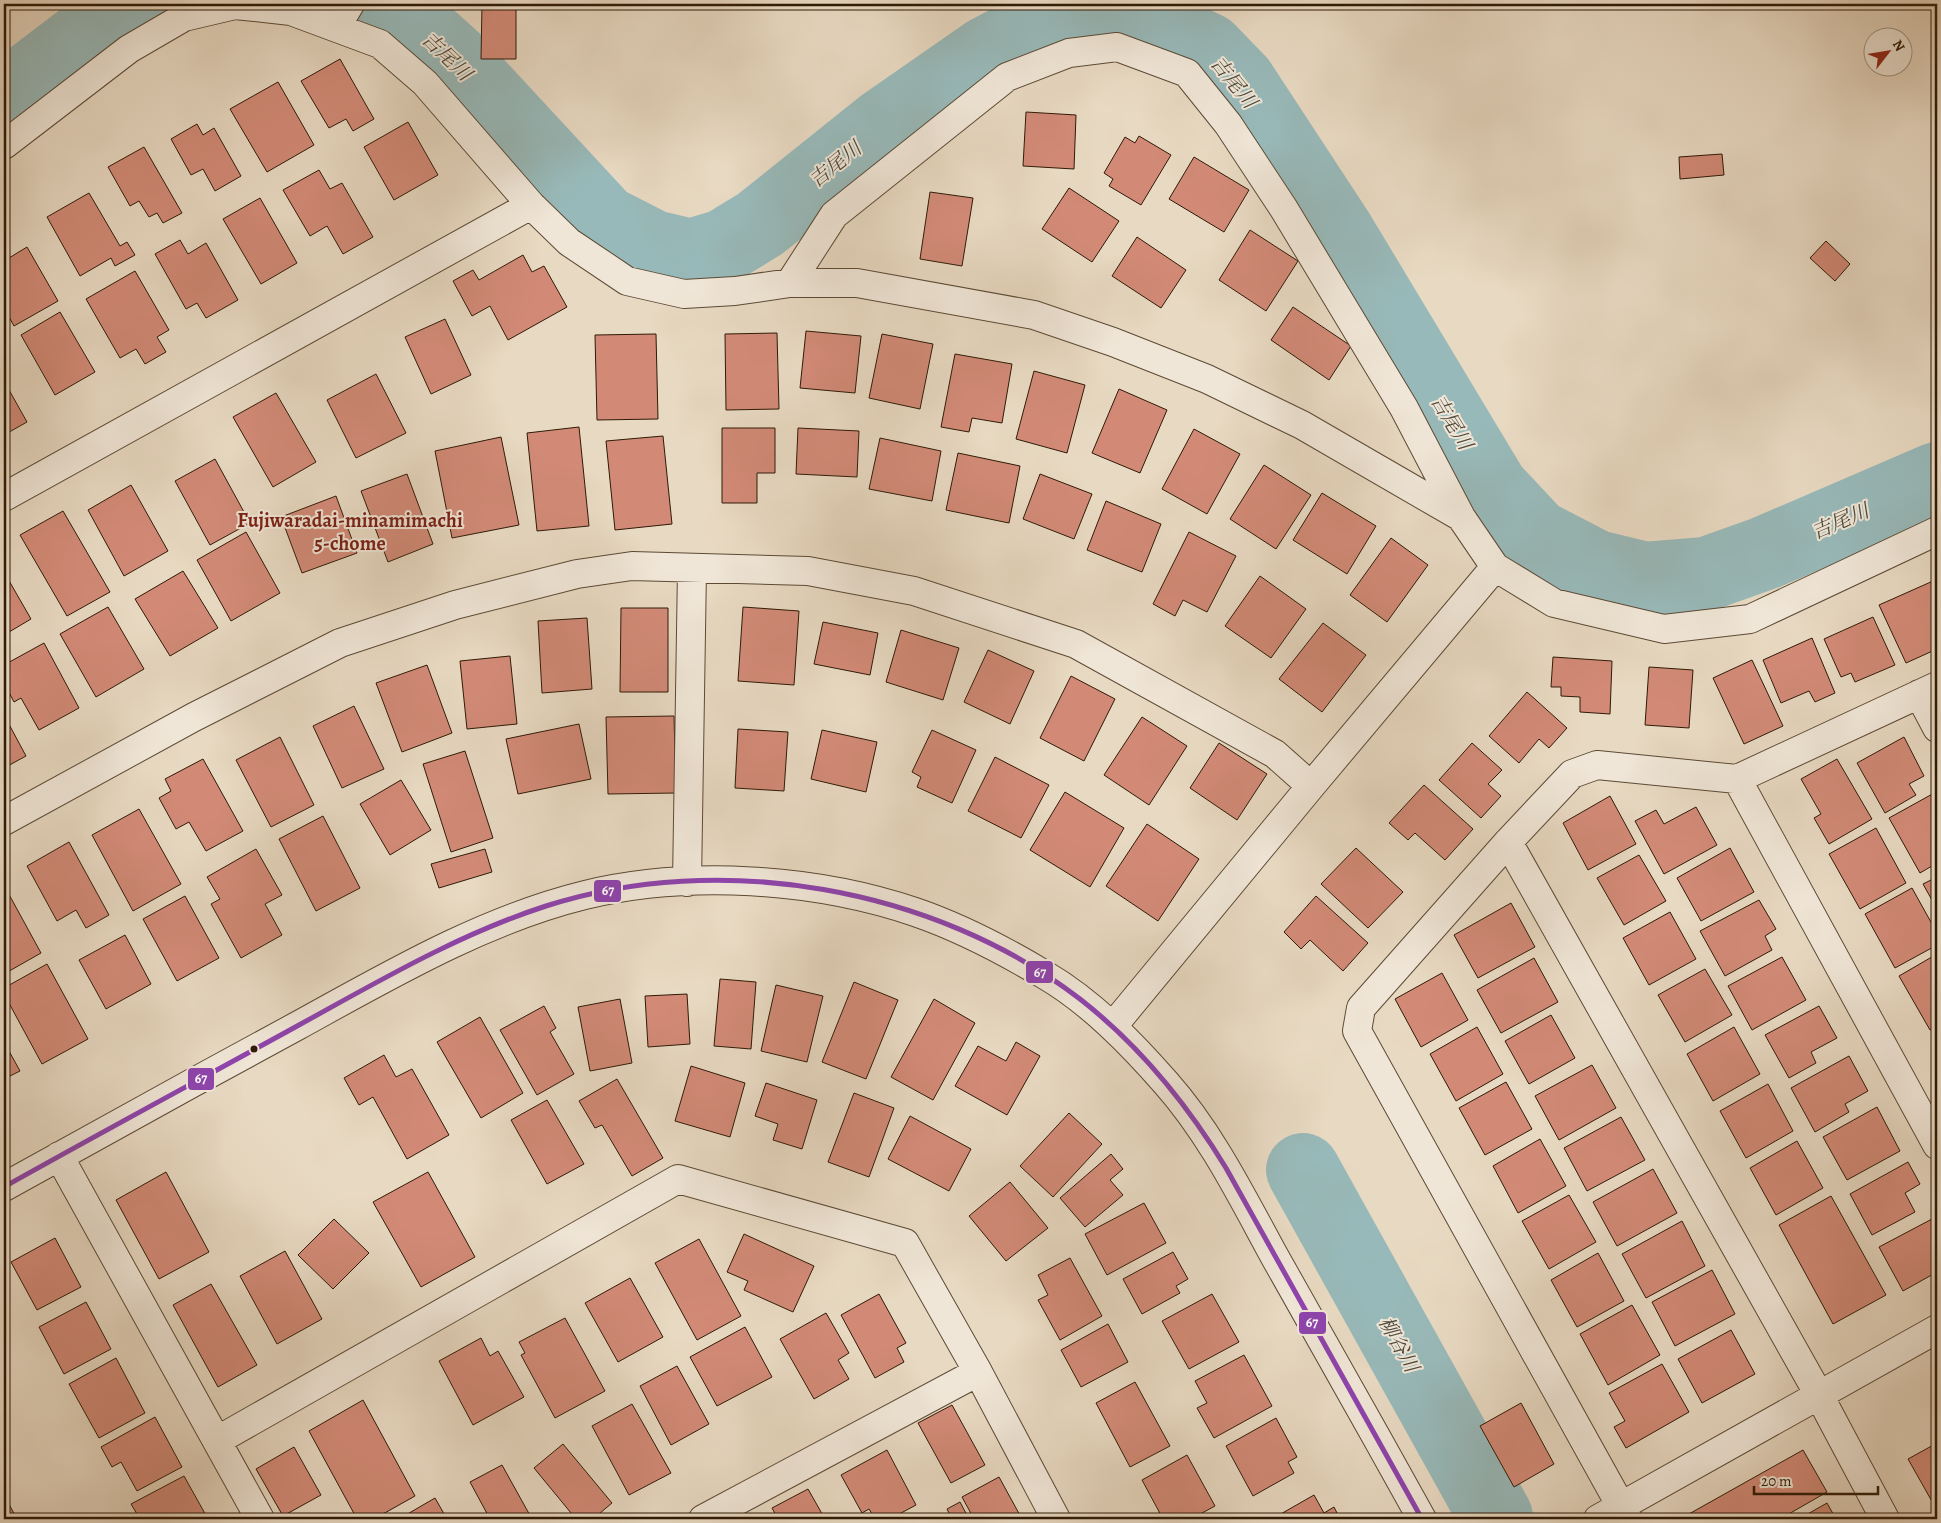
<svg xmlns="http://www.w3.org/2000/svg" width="1941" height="1523" viewBox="0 0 1941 1523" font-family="Alegreya,'Noto Serif JP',serif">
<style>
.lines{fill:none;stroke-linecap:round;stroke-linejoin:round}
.river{stroke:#98b9b9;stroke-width:74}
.building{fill:#d28a77;stroke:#2e1a06}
.minor-casing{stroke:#5c4a35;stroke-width:30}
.minor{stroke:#f0e6d7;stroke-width:28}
.bus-1-casing{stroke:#f0e6d7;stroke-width:9}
.bus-1{stroke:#8e44ad;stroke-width:5}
.bus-dot{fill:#2e1a06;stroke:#f0e6d7;stroke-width:2}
.labels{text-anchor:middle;stroke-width:4;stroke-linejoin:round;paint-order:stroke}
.water-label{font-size:20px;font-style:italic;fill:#4e4a3c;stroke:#f0e6d7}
.neighbourhood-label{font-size:20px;font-weight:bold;fill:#7a1f14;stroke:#f0e6d7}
.line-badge{stroke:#f0e6d7;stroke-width:2}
.badge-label{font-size:14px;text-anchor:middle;font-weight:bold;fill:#fff}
</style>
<rect width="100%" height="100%" fill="#e8d9c2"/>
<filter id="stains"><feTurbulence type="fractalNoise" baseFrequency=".004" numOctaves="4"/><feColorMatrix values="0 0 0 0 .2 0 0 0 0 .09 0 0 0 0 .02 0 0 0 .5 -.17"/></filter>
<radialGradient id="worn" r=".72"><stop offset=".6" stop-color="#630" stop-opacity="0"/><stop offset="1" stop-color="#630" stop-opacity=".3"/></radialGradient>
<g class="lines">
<path class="river" d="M 392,4 L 455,61 L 604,222 L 653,247 L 691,256 L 724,246 L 760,224 L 885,124 L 987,53 L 1039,26 L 1073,16 L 1113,16 L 1162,28 L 1208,50 L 1239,82 L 1338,233 L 1492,489 L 1536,536 L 1596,567 L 1645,579 L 1706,574 L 1765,553 L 1937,479
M 4,99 L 118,12 L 131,4
M 1303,1170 L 1496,1517"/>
</g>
<path class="building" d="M 482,4 L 516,4 L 516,59 L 481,59 Z
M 340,59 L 374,119 L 353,131 L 346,119 L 329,128 L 301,81 Z
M 278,82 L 314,145 L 267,172 L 230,109 Z
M 1026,112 L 1076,115 L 1074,169 L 1023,166 Z
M 408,122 L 438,175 L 394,200 L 364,147 Z
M 197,124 L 203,135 L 214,128 L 241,176 L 215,191 L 203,169 L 191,175 L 171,139 Z
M 1139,136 L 1171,155 L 1141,205 L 1109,186 L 1113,179 L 1104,173 L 1125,137 L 1135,143 Z
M 144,147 L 182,213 L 163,223 L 157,213 L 149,217 L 139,201 L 130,206 L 108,167 Z
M 1722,154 L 1724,175 L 1680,179 L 1679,157 Z
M 1194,157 L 1249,190 L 1224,232 L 1169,199 Z
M 319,170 L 330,189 L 342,183 L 373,237 L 343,254 L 327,226 L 310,236 L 283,190 Z
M 1069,188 L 1119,221 L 1092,262 L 1042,229 Z
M 930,192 L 973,198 L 962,266 L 920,259 Z
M 89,193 L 120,246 L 127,242 L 135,255 L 115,266 L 111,258 L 80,276 L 47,217 Z
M 260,198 L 297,263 L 261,284 L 223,219 Z
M 1250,230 L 1298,261 L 1266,311 L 1219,280 Z
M 1137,237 L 1186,270 L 1161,308 L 1112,276 Z
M 180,240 L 188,254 L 206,243 L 238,300 L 206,318 L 197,303 L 186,309 L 155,254 Z
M 1826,241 L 1850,264 L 1835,281 L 1810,258 Z
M 27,247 L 58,301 L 14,326 L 4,308 L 4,261 Z
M 523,255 L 532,272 L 544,266 L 567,307 L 508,340 L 490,306 L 472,316 L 453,281 L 473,270 L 479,280 Z
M 135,271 L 169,330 L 157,337 L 166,352 L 145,364 L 136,349 L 120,358 L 86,299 Z
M 1293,307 L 1351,346 L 1329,380 L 1271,340 Z
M 60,312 L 95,372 L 55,395 L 21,335 Z
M 445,319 L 471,375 L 431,394 L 405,337 Z
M 806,331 L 861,336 L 855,393 L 800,388 Z
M 777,333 L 779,409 L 726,410 L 725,334 Z
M 656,334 L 658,419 L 597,420 L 595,335 Z
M 882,334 L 933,344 L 920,409 L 869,398 Z
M 955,354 L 1012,364 L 1002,423 L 972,418 L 969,432 L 941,427 Z
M 1034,371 L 1085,385 L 1067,453 L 1016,439 Z
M 376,374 L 406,433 L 356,458 L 327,400 Z
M 4,381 L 27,422 L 4,435 Z
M 1119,389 L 1167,410 L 1140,473 L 1092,453 Z
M 276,393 L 316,462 L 273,487 L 233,417 Z
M 579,427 L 589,526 L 537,531 L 527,433 Z
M 722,428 L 775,428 L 775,473 L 757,473 L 757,503 L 722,503 Z
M 798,428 L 859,431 L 857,477 L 796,474 Z
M 1194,429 L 1240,454 L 1207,514 L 1162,489 Z
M 663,436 L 672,524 L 615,530 L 606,441 Z
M 501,437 L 519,525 L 452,538 L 435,451 Z
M 880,438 L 941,451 L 932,501 L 869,489 Z
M 958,453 L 1020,466 L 1009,523 L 946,510 Z
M 215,459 L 250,523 L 210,545 L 175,481 Z
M 1264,465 L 1311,495 L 1276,549 L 1230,519 Z
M 407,474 L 433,544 L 388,562 L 361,491 Z
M 1040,474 L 1092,494 L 1074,539 L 1023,519 Z
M 131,485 L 168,551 L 124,576 L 88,510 Z
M 1322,493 L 1376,526 L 1347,574 L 1293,540 Z
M 336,496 L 357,553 L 302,573 L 281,517 Z
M 1106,501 L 1161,524 L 1142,572 L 1087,550 Z
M 63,511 L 110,592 L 67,616 L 20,535 Z
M 246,532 L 280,593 L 231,621 L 197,560 Z
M 1189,532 L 1236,556 L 1207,612 L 1183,600 L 1175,616 L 1153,604 Z
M 1391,538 L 1428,565 L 1387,622 L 1350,595 Z
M 183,571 L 218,628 L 170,656 L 135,599 Z
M 4,572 L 31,619 L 4,635 Z
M 1260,576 L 1306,609 L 1271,658 L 1225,626 Z
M 1933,581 L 1937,592 L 1937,649 L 1906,663 L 1879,605 Z
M 108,607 L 144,669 L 96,697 L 60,634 Z
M 743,607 L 799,611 L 794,685 L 738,681 Z
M 621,608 L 668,608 L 668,692 L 620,692 Z
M 1873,617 L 1895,665 L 1855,682 L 1851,673 L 1841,677 L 1824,639 Z
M 587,618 L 592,689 L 542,693 L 538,621 Z
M 823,622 L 878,633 L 870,675 L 814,664 Z
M 1323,623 L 1366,655 L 1322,712 L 1279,679 Z
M 901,630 L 959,648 L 943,700 L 886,682 Z
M 1812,638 L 1835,693 L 1815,702 L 1809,691 L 1781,703 L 1763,660 Z
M 44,643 L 79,708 L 39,730 L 21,698 L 14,702 L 4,683 L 4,665 Z
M 988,650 L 1034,671 L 1010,724 L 964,702 Z
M 510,656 L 517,724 L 467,729 L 460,661 Z
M 1553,657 L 1612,661 L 1610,714 L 1580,712 L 1580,697 L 1561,696 L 1561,687 L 1551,687 Z
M 1752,660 L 1783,726 L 1744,744 L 1713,678 Z
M 427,665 L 452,733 L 402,752 L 376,683 Z
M 1649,667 L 1693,670 L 1689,728 L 1645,725 Z
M 1071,676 L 1115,699 L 1084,761 L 1040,738 Z
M 1527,692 L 1567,728 L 1549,748 L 1539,739 L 1519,763 L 1489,736 Z
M 354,706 L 384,769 L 342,788 L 313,726 Z
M 4,715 L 26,756 L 4,768 Z
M 674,716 L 676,793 L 608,794 L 606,717 Z
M 1142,717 L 1187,746 L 1149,805 L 1104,775 Z
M 579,724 L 591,779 L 518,794 L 506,739 Z
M 738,729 L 788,732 L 784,791 L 735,788 Z
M 822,730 L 877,742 L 866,792 L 811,779 Z
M 932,730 L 976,750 L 952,803 L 917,787 L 921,777 L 912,772 Z
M 280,737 L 314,805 L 271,827 L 236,760 Z
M 1904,737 L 1924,776 L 1909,784 L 1916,795 L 1885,813 L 1857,763 Z
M 1219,743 L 1267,774 L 1237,820 L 1190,788 Z
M 1472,743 L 1502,770 L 1488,784 L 1501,796 L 1481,818 L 1439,780 Z
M 465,751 L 493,838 L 451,852 L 423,764 Z
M 995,757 L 1049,785 L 1021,838 L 968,811 Z
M 203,759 L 243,831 L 206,851 L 189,822 L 176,829 L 159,798 L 171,791 L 165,779 Z
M 1837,759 L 1872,819 L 1829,844 L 1814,818 L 1821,814 L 1801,779 Z
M 401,780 L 431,830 L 390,855 L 360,804 Z
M 1424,785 L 1473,829 L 1445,860 L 1415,833 L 1408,840 L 1389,823 Z
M 1065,792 L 1124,828 L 1090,887 L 1030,850 Z
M 1936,792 L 1937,863 L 1920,873 L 1889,818 Z
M 1610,796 L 1636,844 L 1588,870 L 1563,823 Z
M 1696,807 L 1717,845 L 1664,874 L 1635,821 L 1656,810 L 1664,824 Z
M 139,809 L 181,884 L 133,911 L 92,835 Z
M 323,816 L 360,888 L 316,911 L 279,839 Z
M 1147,824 L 1199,859 L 1158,921 L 1106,886 Z
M 1876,828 L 1906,883 L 1860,909 L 1829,854 Z
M 69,842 L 109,915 L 86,928 L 76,910 L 57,921 L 27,866 Z
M 1356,848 L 1403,892 L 1368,928 L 1321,884 Z
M 1730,848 L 1754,892 L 1701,921 L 1677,878 Z
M 256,849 L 282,895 L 265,904 L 282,935 L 241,958 L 211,904 L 220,899 L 207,877 Z
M 485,849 L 492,872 L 439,888 L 431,864 Z
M 1639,855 L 1666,901 L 1624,925 L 1597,878 Z
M 1937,877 L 1937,909 L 1923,884 Z
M 1912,888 L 1937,933 L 1937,945 L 1895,968 L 1865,914 Z
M 6,889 L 41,953 L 4,974 L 4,891 Z
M 185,896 L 219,958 L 177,981 L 143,919 Z
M 1316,896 L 1368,943 L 1343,971 L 1310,940 L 1301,949 L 1284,932 Z
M 1759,900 L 1776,929 L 1765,936 L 1772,950 L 1725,976 L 1700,931 Z
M 1511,903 L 1535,947 L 1478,978 L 1454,935 Z
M 1670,912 L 1696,959 L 1649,985 L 1623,938 Z
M 125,935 L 151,984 L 106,1009 L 79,960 Z
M 1937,954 L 1937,1026 L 1930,1030 L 1899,976 Z
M 1782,957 L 1806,1000 L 1752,1030 L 1728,986 Z
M 1534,958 L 1558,1002 L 1501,1033 L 1477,990 Z
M 47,964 L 88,1039 L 42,1064 L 4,994 L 4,988 Z
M 1705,969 L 1732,1015 L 1685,1042 L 1658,995 Z
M 1442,973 L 1468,1020 L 1421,1047 L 1395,999 Z
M 720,979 L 756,982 L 751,1049 L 714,1046 Z
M 854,982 L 898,1000 L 866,1079 L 822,1062 Z
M 776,985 L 823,996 L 807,1062 L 761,1051 Z
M 687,994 L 690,1044 L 648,1047 L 645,996 Z
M 620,999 L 632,1063 L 590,1071 L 578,1007 Z
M 934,999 L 975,1023 L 933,1100 L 891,1077 Z
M 544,1006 L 556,1028 L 550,1032 L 574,1074 L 537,1095 L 500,1030 Z
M 1819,1006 L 1837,1038 L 1811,1052 L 1816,1063 L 1789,1078 L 1765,1035 Z
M 1551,1015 L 1575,1058 L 1529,1084 L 1505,1041 Z
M 480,1017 L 523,1093 L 481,1118 L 437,1042 Z
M 1477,1027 L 1503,1074 L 1456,1101 L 1430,1054 Z
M 1734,1027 L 1760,1074 L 1713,1101 L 1687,1054 Z
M 4,1042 L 20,1071 L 4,1079 Z
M 1016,1042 L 1040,1056 L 1007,1115 L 955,1086 L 978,1046 L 1006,1061 Z
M 384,1055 L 396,1077 L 412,1069 L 449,1135 L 407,1159 L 373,1097 L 359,1105 L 344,1078 Z
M 1849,1056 L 1868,1091 L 1845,1104 L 1849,1112 L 1815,1132 L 1791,1088 Z
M 1592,1065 L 1616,1108 L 1559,1140 L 1535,1096 Z
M 691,1066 L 745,1083 L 730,1137 L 675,1121 Z
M 617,1079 L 663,1158 L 632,1176 L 602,1125 L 595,1128 L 579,1101 Z
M 1506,1082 L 1532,1129 L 1485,1155 L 1459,1108 Z
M 766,1083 L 817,1100 L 802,1149 L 773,1140 L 778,1124 L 755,1116 Z
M 1768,1084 L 1793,1131 L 1746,1158 L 1720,1111 Z
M 854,1093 L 894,1108 L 869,1177 L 828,1162 Z
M 547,1100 L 584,1164 L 547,1184 L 511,1120 Z
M 1877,1107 L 1900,1151 L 1847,1180 L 1823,1137 Z
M 1069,1113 L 1102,1144 L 1053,1197 L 1020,1166 Z
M 910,1116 L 971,1149 L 949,1191 L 888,1159 Z
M 1621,1117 L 1645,1160 L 1587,1191 L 1564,1148 Z
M 1540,1139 L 1566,1186 L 1518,1213 L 1493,1166 Z
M 1797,1141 L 1823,1188 L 1776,1215 L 1750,1168 Z
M 1111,1154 L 1123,1169 L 1110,1180 L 1123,1195 L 1085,1227 L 1060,1198 Z
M 1908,1162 L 1920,1184 L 1905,1193 L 1915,1212 L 1872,1235 L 1850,1194 Z
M 1653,1169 L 1677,1213 L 1617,1246 L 1593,1202 Z
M 166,1172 L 209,1252 L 159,1279 L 116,1200 Z
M 428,1172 L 475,1257 L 421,1287 L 373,1202 Z
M 1010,1182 L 1048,1228 L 1006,1261 L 969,1216 Z
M 1569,1195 L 1596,1242 L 1549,1269 L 1522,1221 Z
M 1831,1196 L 1886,1295 L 1833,1324 L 1779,1225 Z
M 1144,1203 L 1166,1243 L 1107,1275 L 1085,1234 Z
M 334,1219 L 369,1253 L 333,1289 L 298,1255 Z
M 1932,1219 L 1937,1227 L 1937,1272 L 1903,1291 L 1879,1247 Z
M 1682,1221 L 1705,1266 L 1646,1298 L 1622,1254 Z
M 744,1234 L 814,1266 L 793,1312 L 744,1290 L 748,1281 L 727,1272 Z
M 55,1238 L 81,1287 L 37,1310 L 11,1262 Z
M 699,1239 L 741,1316 L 697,1340 L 655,1263 Z
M 285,1251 L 322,1319 L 277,1344 L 240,1276 Z
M 1173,1252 L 1188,1279 L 1176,1286 L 1180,1293 L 1142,1314 L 1123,1279 Z
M 1598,1253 L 1624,1301 L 1577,1327 L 1551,1280 Z
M 1070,1258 L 1102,1316 L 1060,1340 L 1038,1300 L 1048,1295 L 1038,1275 Z
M 1712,1270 L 1735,1314 L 1675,1346 L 1652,1302 Z
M 630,1278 L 663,1337 L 618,1362 L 585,1303 Z
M 211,1284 L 257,1365 L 218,1387 L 173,1305 Z
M 879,1294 L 906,1343 L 897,1348 L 904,1362 L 875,1378 L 841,1315 Z
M 1212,1294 L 1239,1342 L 1189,1369 L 1162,1321 Z
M 86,1302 L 111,1349 L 64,1374 L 39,1327 Z
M 1632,1305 L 1660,1355 L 1608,1385 L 1580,1334 Z
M 826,1313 L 849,1353 L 838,1360 L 849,1379 L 814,1399 L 780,1339 Z
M 565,1318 L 605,1391 L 555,1418 L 521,1355 L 525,1353 L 519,1342 Z
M 1108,1324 L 1128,1362 L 1081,1387 L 1061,1350 Z
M 745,1327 L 772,1377 L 717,1406 L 690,1357 Z
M 1731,1330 L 1755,1374 L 1702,1403 L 1678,1359 Z
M 481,1338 L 490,1356 L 498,1351 L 524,1397 L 473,1425 L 439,1361 Z
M 1244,1355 L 1272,1406 L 1214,1438 L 1197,1408 L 1207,1403 L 1195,1381 Z
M 116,1358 L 145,1413 L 99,1438 L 69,1384 Z
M 1662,1364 L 1689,1412 L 1626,1448 L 1614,1427 L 1625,1421 L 1609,1393 Z
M 677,1366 L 709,1424 L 671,1445 L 640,1386 Z
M 1135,1382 L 1170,1446 L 1130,1467 L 1096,1403 Z
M 363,1400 L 415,1496 L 374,1519 L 357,1519 L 309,1431 Z
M 1521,1403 L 1554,1464 L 1514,1487 L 1480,1426 Z
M 632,1404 L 671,1473 L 629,1495 L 592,1426 Z
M 952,1405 L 985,1465 L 951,1483 L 918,1423 Z
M 155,1417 L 182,1467 L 137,1491 L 121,1462 L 112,1467 L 101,1447 Z
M 1276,1418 L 1297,1457 L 1288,1462 L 1294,1473 L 1253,1496 L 1226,1446 Z
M 1937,1443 L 1937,1504 L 1934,1505 L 1908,1459 Z
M 563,1444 L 612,1503 L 593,1519 L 576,1519 L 534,1468 Z
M 294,1447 L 321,1495 L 283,1516 L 256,1469 Z
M 887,1450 L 916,1505 L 890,1519 L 875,1519 L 869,1509 L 862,1513 L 841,1475 Z
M 1803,1450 L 1827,1492 L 1780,1519 L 1680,1519 Z
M 1187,1455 L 1215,1506 L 1191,1519 L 1163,1519 L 1142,1480 Z
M 502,1465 L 532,1519 L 490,1519 L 470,1482 Z
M 184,1476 L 208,1519 L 140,1519 L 131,1504 Z
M 999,1477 L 1022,1519 L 974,1519 L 962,1497 Z
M 808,1489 L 825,1519 L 778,1519 L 772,1508 Z
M 4,1495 L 17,1519 L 4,1519 Z
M 1314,1495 L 1324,1513 L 1334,1507 L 1340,1519 L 1272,1519 Z
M 435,1498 L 447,1519 L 399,1519 Z
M 960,1502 L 969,1519 L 952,1519 L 947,1509 Z
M 1827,1503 L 1836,1519 L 1799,1519 Z"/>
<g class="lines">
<defs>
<path id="minor" d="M 337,26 L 350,4
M 4,145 L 129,49 L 184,17 L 235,5 L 291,11 L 380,44 L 425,83 L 531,205 L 569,242 L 627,281 L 684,294 L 735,291 L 790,283 L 857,283 L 1034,315 L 1113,342 L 1207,379 L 1302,425 L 1461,517
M 790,283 L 834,215 L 1007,77 L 1069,53 L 1117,47 L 1187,73 L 1228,124 L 1284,209 L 1404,408 L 1461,517 L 1495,567 L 1554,603 L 1664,629 L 1750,619 L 1937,531
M 4,497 L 531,205
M 1919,694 L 1937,728
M 1737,779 L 1937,1145
M 4,821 L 194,717 L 340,643 L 455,605 L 577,574 L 632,566 L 808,571 L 914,591 L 1076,644 L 1275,754 L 1311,786
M 1508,842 L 1819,1395 L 1885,1519
M 687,882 L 692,569
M 1113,1026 L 1311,786 L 1495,567
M 59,1156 L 260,1519
M 4,1187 C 101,1133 199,1079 297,1026 C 388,976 483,920 585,895 C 689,870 814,878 915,912 C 959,927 1005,951 1045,975 C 1091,1002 1131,1043 1166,1083 C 1212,1135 1243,1199 1276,1259 C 1325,1346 1374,1432 1422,1519
M 218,1440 L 678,1179 L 905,1243 L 978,1372 L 1056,1519
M 703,1519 L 978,1372
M 1598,1519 L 1937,1329
M 1628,1519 L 1357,1031 L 1361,1008 L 1508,842 L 1572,774 L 1597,765 L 1737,779 L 1937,686"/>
</defs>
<use href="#minor" class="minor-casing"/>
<use href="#minor" class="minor"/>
<defs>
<path id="bus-1" d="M 4,1187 C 102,1132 201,1079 299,1025 C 379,981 459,934 546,906 C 719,850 935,887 1080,999 C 1139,1045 1187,1104 1226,1168 L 1422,1519"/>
</defs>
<use href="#bus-1" class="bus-1-casing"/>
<use href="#bus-1" class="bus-1"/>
</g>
<circle class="bus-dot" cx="254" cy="1049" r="4.5"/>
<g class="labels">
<g class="water-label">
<text transform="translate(447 56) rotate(44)" y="7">吉尾川</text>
<text transform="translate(1234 82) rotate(51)" y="7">吉尾川</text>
<text transform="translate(835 164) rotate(-39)" y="7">吉尾川</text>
<text transform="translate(1452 422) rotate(59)" y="7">吉尾川</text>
<text transform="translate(1840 521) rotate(-23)" y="7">吉尾川</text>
<text transform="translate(1399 1344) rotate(61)" y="7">柳谷川</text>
</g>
<g class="neighbourhood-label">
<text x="350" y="527">Fujiwaradai-minamimachi<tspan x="350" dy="23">5-chome</tspan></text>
</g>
</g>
<g class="line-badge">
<rect x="593" y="879" width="29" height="24" rx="5" fill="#8e44ad"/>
<rect x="1025" y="960" width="29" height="24" rx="5" fill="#8e44ad"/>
<rect x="187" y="1067" width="28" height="24" rx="5" fill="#8e44ad"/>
<rect x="1298" y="1311" width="29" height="24" rx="5" fill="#8e44ad"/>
</g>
<g class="badge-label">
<text x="608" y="895">67</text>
<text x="1040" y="977">67</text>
<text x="201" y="1083">67</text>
<text x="1312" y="1327">67</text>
</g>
<rect width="1941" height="1523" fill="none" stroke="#e8d9c2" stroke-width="20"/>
<rect x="5" y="5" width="1931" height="1513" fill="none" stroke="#2e1a06" stroke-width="2.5"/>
<rect x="10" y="10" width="1921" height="1503" fill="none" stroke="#2e1a06"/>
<g transform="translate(1888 52) rotate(59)"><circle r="24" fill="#f0e6d7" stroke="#a29483"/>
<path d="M0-4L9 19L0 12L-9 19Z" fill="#8f2418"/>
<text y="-8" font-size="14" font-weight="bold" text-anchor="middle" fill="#2e1a06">N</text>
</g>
<path d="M1754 1486v8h124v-8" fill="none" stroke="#2e1a06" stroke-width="2.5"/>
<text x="1761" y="1486" font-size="15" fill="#2e1a06" stroke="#f0e6d7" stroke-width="4" paint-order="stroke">20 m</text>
<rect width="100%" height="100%" filter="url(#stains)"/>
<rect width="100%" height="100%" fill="url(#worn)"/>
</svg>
